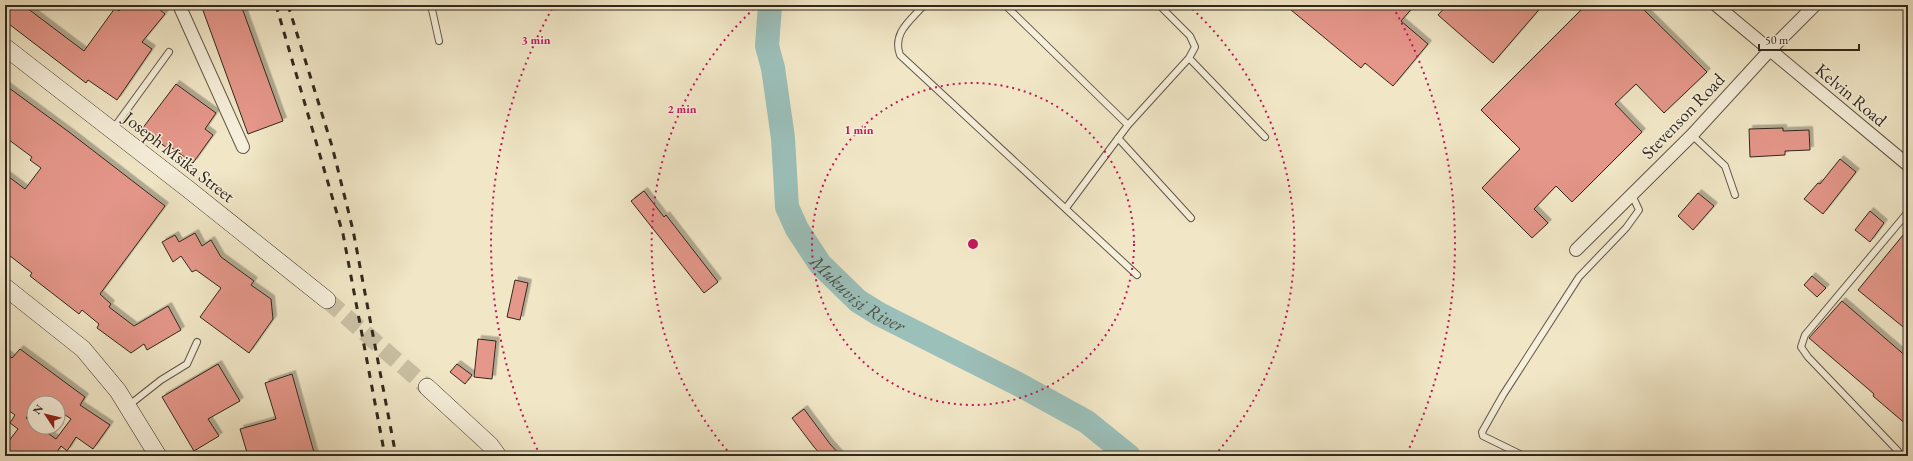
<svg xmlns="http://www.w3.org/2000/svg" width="1913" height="461" viewBox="0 0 1913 461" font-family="'EB Garamond',serif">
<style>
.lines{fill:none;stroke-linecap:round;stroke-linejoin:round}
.river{stroke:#9bbfb9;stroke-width:24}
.building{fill:#e5978a;stroke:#31281d;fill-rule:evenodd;filter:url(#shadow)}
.secondary-tunnel{stroke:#cbc1a5;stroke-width:17;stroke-dasharray:17 8;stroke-linecap:butt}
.lane-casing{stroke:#615848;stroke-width:8}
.street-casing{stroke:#615848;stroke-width:14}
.secondary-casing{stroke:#31281d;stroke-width:18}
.lane{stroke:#f6efdb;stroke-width:6}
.street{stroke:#f6efdb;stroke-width:12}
.secondary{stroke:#f6efdb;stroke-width:17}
.rail{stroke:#31281d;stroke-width:3;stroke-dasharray:7 7;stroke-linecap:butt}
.ring{fill:none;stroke:#c2185b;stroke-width:2;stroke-dasharray:2 4}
.labels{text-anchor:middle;stroke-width:3;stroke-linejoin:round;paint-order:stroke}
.street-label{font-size:18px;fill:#31281d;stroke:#f6efdb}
.water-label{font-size:19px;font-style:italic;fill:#51554c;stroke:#f6efdb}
.centre{fill:#c2185b;stroke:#f6efdb;stroke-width:2}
.ring-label{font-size:12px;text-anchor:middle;font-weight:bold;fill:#c2185b;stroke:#f6efdb;stroke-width:3;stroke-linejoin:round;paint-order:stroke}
</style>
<defs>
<filter id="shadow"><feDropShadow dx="3.5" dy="-3.5" stdDeviation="0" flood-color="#0004"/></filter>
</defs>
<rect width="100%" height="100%" fill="#f1e7c7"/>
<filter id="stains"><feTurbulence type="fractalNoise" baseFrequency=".005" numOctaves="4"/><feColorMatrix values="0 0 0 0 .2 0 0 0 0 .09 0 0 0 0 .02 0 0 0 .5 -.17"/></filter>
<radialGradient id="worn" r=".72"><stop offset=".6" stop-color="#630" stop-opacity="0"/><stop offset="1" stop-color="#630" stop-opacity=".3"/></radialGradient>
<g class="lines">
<path class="river" id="s1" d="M 770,5 L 767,46 L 773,68 L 783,138 L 787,207 L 797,229 L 820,264 L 858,301 L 879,314 L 1018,384 L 1087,422 L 1129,456"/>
</g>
<path class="building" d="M 5,5 L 23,5 L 84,51 L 115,8 L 119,11 L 123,5 L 154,5 L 165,14 L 142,42 L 152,49 L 117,100 L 88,80 L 86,83 L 5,21 Z
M 201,5 L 241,5 L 283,121 L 248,134 Z
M 1285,5 L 1415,5 L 1401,21 L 1428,44 L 1393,86 L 1365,63 L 1361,68 Z
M 1447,5 L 1543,5 L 1493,63 L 1438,15 Z
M 1586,5 L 1639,5 L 1707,72 L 1664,113 L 1636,84 L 1615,104 L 1642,132 L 1572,202 L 1556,186 L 1534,209 L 1548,223 L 1532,238 L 1482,188 L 1520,149 L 1481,110 Z
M 176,84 L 216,113 L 205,129 L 213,135 L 193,163 L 169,146 L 167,148 L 142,129 Z
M 5,85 L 69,132 L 165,206 L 100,294 L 111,304 L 109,307 L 134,326 L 168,306 L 181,330 L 147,350 L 144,344 L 131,353 L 97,328 L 99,324 L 82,310 L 79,314 L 30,276 L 32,273 L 5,252 L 5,174 L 25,189 L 41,168 L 30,160 L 32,157 L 5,137 Z
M 1783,128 L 1783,131 L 1809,130 L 1810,150 L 1785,151 L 1785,155 L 1750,157 L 1749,129 Z
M 1840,159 L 1856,172 L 1823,214 L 1804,199 L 1818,183 L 1820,184 Z
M 644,191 L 664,217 L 666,215 L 718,282 L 704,293 L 631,201 Z
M 1698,193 L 1714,206 L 1693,230 L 1678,216 Z
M 1870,211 L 1884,223 L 1870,242 L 1855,230 Z
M 1908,229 L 1908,331 L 1858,290 Z
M 195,233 L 202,246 L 211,240 L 221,257 L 254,281 L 251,285 L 271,299 L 273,319 L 249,353 L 200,317 L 221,288 L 196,270 L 192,272 L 181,256 L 173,262 L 162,242 L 175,235 L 179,242 Z
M 1812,276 L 1826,288 L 1817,297 L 1804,285 Z
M 515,280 L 528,283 L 520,320 L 507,317 Z
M 1842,301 L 1908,358 L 1908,426 L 1873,396 L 1874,394 L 1809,338 Z
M 478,339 L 496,341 L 492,379 L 474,377 Z
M 20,349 L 85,397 L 80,405 L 110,425 L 93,449 L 76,437 L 67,451 L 61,446 L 54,456 L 5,456 L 5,446 L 18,429 L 10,423 L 15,415 L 5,408 L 5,353 L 12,358 ZM 34,403 L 58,403 L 58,410 L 71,419 L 56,439 L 39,427 L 34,427 L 34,423 L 26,418 L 34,407 Z
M 218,364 L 240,401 L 208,419 L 219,436 L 194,451 L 162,397 Z
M 457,364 L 472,375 L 465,384 L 450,372 Z
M 292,374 L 315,456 L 248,456 L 240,429 L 276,419 L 265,383 Z
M 804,409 L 830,444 L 841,456 L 822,456 L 814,447 L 792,418 Z"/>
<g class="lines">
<path class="secondary-tunnel" d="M 327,300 L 427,387"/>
<defs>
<path id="lane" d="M 431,5 L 439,41
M 924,5 C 910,21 892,33 900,55 L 1137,275
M 1005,5 L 1128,125
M 1189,58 L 1265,137
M 113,129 L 169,52
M 1692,135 L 1725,166 L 1735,195
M 1118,138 L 1191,218
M 1066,208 L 1128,125 L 1189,58 L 1195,47 L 1190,36 L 1159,5
M 128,406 L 161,380 L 187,364 L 197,342
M 1898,451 L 1808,357 L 1801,347 L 1805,335 L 1908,212
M 1524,456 L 1483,436 L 1482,432 L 1503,395 L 1579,277 L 1626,228 L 1639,210 L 1632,195"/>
<path id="street" d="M 179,5 L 243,147
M 1716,5 L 1908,165
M 1576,250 L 1692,135 L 1770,50 L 1815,5"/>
<path id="secondary" d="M 5,47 L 188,189 L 327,300
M 5,287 L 83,349 L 118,391 L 158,456
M 427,387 L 490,445 L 498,456"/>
</defs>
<use href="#lane" class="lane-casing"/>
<use href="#street" class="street-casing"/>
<use href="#secondary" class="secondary-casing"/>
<use href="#lane" class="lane"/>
<use href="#street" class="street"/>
<use href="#secondary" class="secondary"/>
<path class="rail" d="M 276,5 L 343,234 L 385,456
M 288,5 L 332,146 L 353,230 L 396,456"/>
</g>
<g class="ring">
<circle cx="973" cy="244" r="161"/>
<path d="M731 455A321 321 0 0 1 758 5M1188 5A321 321 0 0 1 1215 455"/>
<path d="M540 455A482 482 0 0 1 553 7M1393 7A482 482 0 0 1 1406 455"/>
</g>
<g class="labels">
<g class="street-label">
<text transform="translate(1851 95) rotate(40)" y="6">Kelvin Road</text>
<text transform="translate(1683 116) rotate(-46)" y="6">Stevenson Road</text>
<text transform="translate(179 157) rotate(38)" y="6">Joseph Msika Street</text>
</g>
<g class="water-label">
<text dy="7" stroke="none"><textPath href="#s1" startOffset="318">Mukuvisi River</textPath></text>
</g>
</g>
<circle cx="973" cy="244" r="6" class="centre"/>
<g class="ring-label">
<text x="536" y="44">3 min</text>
<text x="682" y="113">2 min</text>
<text x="859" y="134">1 min</text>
</g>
<rect width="1913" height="461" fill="none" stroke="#f1e7c7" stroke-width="20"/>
<rect x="6" y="6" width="1901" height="449" fill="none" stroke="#31281d" stroke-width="2"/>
<rect x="10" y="10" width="1893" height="441" fill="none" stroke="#31281d"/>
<g transform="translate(46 415) rotate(305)"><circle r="19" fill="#f6efdb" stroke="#a79f8f"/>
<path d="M0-3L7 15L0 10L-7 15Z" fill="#8f2418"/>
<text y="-6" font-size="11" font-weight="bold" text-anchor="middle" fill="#31281d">N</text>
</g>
<path d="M1759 44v6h100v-6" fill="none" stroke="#31281d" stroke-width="2"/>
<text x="1765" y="44" font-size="12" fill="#31281d" stroke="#f6efdb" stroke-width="3" paint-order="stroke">50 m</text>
<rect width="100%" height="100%" filter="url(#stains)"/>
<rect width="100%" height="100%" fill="url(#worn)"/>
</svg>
